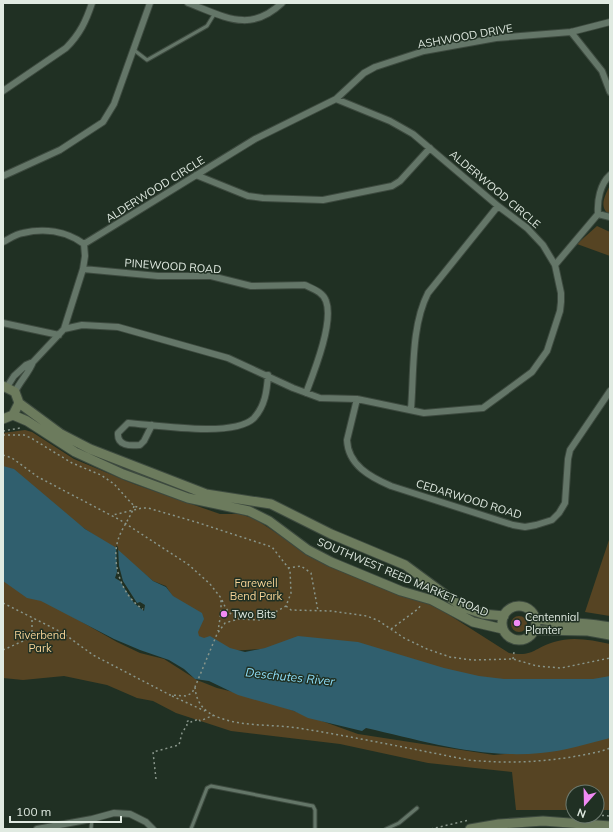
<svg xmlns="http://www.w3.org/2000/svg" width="613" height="832" viewBox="0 0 613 832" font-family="Mulish,sans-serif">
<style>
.green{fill:#564423}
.water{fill:#305f6e}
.pier{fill:#203023}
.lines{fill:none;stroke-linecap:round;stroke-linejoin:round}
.lane-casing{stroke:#3d4a3f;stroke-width:5}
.street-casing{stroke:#3d4a3f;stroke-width:8}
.secondary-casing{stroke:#3d4a3f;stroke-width:11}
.path{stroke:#88958a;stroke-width:1.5;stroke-dasharray:2 3;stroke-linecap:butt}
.lane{stroke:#647668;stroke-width:3}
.street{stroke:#647668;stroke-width:6}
.secondary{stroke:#6c7b5d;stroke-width:9}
.poi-dot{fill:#f18af4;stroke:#203023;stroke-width:1.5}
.labels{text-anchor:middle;stroke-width:3;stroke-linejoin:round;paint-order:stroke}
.street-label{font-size:11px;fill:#e0eae1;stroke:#203023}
.park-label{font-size:11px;fill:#f6d396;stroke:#203023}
.poi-label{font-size:11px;fill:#e0eae1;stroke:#203023;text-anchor:start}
.water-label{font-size:12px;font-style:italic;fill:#8edef8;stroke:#203023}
</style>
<rect width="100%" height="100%" fill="#203023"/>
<path class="green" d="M 610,185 L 610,215 C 598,207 605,196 610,185 Z
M 597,226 L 610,232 L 610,256 L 577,244 Z
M 25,430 L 32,432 L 74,459 L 134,484 L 220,514 L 240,514 L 255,519 L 318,560 L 351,574 L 432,604 L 509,653 C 535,657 533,648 554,642 C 572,636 592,640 610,644 L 610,689 L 524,686 L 289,647 L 232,651 L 198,636 L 166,586 L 153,581 L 114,548 L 85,529 L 3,469 L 3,433 Z
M 610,537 L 610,616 L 585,612 Z
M 3,577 L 117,642 L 140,653 L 164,659 L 197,680 L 217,688 L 258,698 L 358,734 L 494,755 L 524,752 L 610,725 L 610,810 L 597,810 L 597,792 L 573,792 L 573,810 L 516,810 L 512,772 L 428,763 L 340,744 L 231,731 L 176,713 L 153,701 L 137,698 L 107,685 L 64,676 L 23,680 L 3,678 Z
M511 624a8 8 0 1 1 16 0a8 8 0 1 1-16 0Z"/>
<path class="water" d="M 3,466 L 14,469 L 85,529 L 115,547 L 153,581 L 166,587 L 173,596 L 202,613 L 204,619 L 198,632 L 199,636 L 204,638 L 210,636 L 230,648 L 245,652 L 265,648 L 298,636 L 358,642 L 444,668 L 479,676 L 504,679 L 593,679 L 610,676 L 610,738 C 587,744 564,751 541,753 C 481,759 424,741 366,728 L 362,731 L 308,718 L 294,711 L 238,695 L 209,681 L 195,679 L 184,669 L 169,660 L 140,650 L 114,639 L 41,601 L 27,598 L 3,581 Z"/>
<path class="pier" d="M 116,545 L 118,547 L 119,566 L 123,581 L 137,603 L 140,602 L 145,605 L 144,611 L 134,603 L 120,581 L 115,578 L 117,572 Z"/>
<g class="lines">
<defs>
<path id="lane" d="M 134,50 L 147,60 L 207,26 L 215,13
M 91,829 L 92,819
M 191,829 L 207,788 L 211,786 L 313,806 L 315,810 L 315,829
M 386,829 L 399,823 L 417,808"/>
<path id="street" d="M 188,3 C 224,16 249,34 282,3
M 571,32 L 602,71 L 610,92
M 3,91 L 66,48 C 80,34 86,21 92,3
M 336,99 L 364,73 L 375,67 L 424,51 L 496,38 L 571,32 L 610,22
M 196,175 L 248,196 L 263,198 L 323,200 L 392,186 L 400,181 L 430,148
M 3,176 L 60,150 L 103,122 L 114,104 L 150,3
M 598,214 L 610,217
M 3,242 C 9,239 16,234 23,233 C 44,228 66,231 84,244
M 555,265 L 598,214 C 597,201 600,184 610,175
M 83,269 L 158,276 L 211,276 L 251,286 L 305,285 C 313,289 323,292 326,301 C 334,322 314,372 306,393
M 3,323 L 59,335
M 7,387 L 14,376 L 26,365 L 33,362 L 64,329 L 83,269 L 85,256 L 84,244 L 255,139 L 336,99 L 390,121 L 413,134 L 498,206 L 527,228 L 543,245 L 555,265 L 561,293 L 561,302 L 560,311 L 547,351 L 532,372 L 483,408 L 424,413 L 357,399 L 320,398 L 293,388 L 228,358 L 118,327 L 82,325 L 64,329
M 15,392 C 20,381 29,373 33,362
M 357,399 L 347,440 C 348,465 370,477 391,486 L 513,525 L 525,527 L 536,525 L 552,520 L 559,513 L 565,503 L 568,459 L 570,450 L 610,391
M 411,409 C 414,373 411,326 428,293 L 498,206
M 152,425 L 144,441 L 140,445 C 130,446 117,446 118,433 L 128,423 C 156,425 234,438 254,418 C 265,406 267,391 268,375
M 37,829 L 92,819 L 114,813 L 130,814 L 146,822 L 153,829"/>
<path id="secondary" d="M 3,386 L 15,392 L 19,403 L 13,415 L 3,419
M 19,403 L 61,434 L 90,449 L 206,494 L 271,504 L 331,534 L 405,565 L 462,607 L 483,614 L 504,616
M 13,415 L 27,421 L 75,452 L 123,474 L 188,498 L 249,511 L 269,521 L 308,550 L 331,562 L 401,591 L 432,600 L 473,622 L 503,629
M502 623a17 17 0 1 1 34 0a17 17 0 1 1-34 0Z
M 535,618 C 560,624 585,622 610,627
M 534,630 L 588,631 L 610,635
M 470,829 L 499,824 L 543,821 L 610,826"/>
</defs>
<use href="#lane" class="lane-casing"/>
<use href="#street" class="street-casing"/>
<use href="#secondary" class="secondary-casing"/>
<path class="path" d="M 3,431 L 20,428
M 3,435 L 24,435 L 31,438 L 72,463 L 101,475 L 114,484 L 134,506 L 140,508
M 3,455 L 12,458 L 38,477 L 120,520 L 189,565 L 210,584 L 221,598 L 221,612 L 218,631
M 134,506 C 131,517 123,526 119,537 C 110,561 121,596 143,609
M 288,568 L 301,566 L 311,573 L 318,611
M 222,600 C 226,610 230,615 240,619
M 3,603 L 63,633 L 93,655 L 170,695 L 186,696 L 192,693 L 195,687 L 217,634 L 225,623 L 238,619 L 261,620 L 286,606 L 291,593 L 290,570 L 272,547 L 196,522 L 148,508 L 142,508 L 113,515
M 286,606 L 291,610 L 331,611 L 367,616 L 379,621 L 404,638 L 427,649 L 450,657 L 472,660 L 513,659 L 537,666 L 561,668 L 610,658
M 391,629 L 418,609 L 421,605
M 32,637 L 32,617
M 3,650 L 32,637 L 62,633
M 513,659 L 514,652
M 195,687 C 196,703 205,713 220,718 C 245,727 272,724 298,728 C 355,737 412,749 469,760 C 508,764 545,762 583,755 C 592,753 601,752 610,748
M 172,696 L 205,711
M 156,779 L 153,752 L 179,745 L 182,733 L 187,725 L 186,722 L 190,720 L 191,722 L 199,719 L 200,721 L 214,715
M 597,815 L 610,816
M 431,829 L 469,820"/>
<use href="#lane" class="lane"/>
<use href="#street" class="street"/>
<use href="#secondary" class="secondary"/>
</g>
<g class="poi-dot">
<circle cx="224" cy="614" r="4"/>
<circle cx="517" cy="623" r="4"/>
</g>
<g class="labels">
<g class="street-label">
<text transform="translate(465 36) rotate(-10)" y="4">ASHWOOD DRIVE</text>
<text transform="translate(155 189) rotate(-32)" y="4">ALDERWOOD CIRCLE</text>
<text transform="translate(495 189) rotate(40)" y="4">ALDERWOOD CIRCLE</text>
<text transform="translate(173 266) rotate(4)" y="4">PINEWOOD ROAD</text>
<text transform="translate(469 499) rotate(17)" y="4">CEDARWOOD ROAD</text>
<text transform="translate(403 577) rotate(23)" y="4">SOUTHWEST REED MARKET ROAD</text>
</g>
<g class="park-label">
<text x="256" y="587">Farewell<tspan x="256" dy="13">Bend Park</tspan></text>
<text x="40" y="639">Riverbend<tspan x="40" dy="13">Park</tspan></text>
</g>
<g class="poi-label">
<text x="232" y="618">Two Bits</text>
<text x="525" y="621">Centennial<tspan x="525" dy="13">Planter</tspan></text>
</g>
<g class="water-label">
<text transform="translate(290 677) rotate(6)" y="4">Deschutes River</text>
</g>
</g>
<rect width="613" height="832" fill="none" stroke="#e0eae1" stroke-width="8"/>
<g transform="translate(585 804) rotate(200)"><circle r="19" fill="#203023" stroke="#6d7a6f"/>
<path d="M0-3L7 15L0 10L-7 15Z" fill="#f18af4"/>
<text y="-6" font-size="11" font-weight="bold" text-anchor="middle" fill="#e0eae1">N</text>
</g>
<path d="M10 816v6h111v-6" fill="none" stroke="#e0eae1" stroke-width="2"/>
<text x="16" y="816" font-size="12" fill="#e0eae1" stroke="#203023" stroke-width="3" paint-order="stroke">100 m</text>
</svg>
